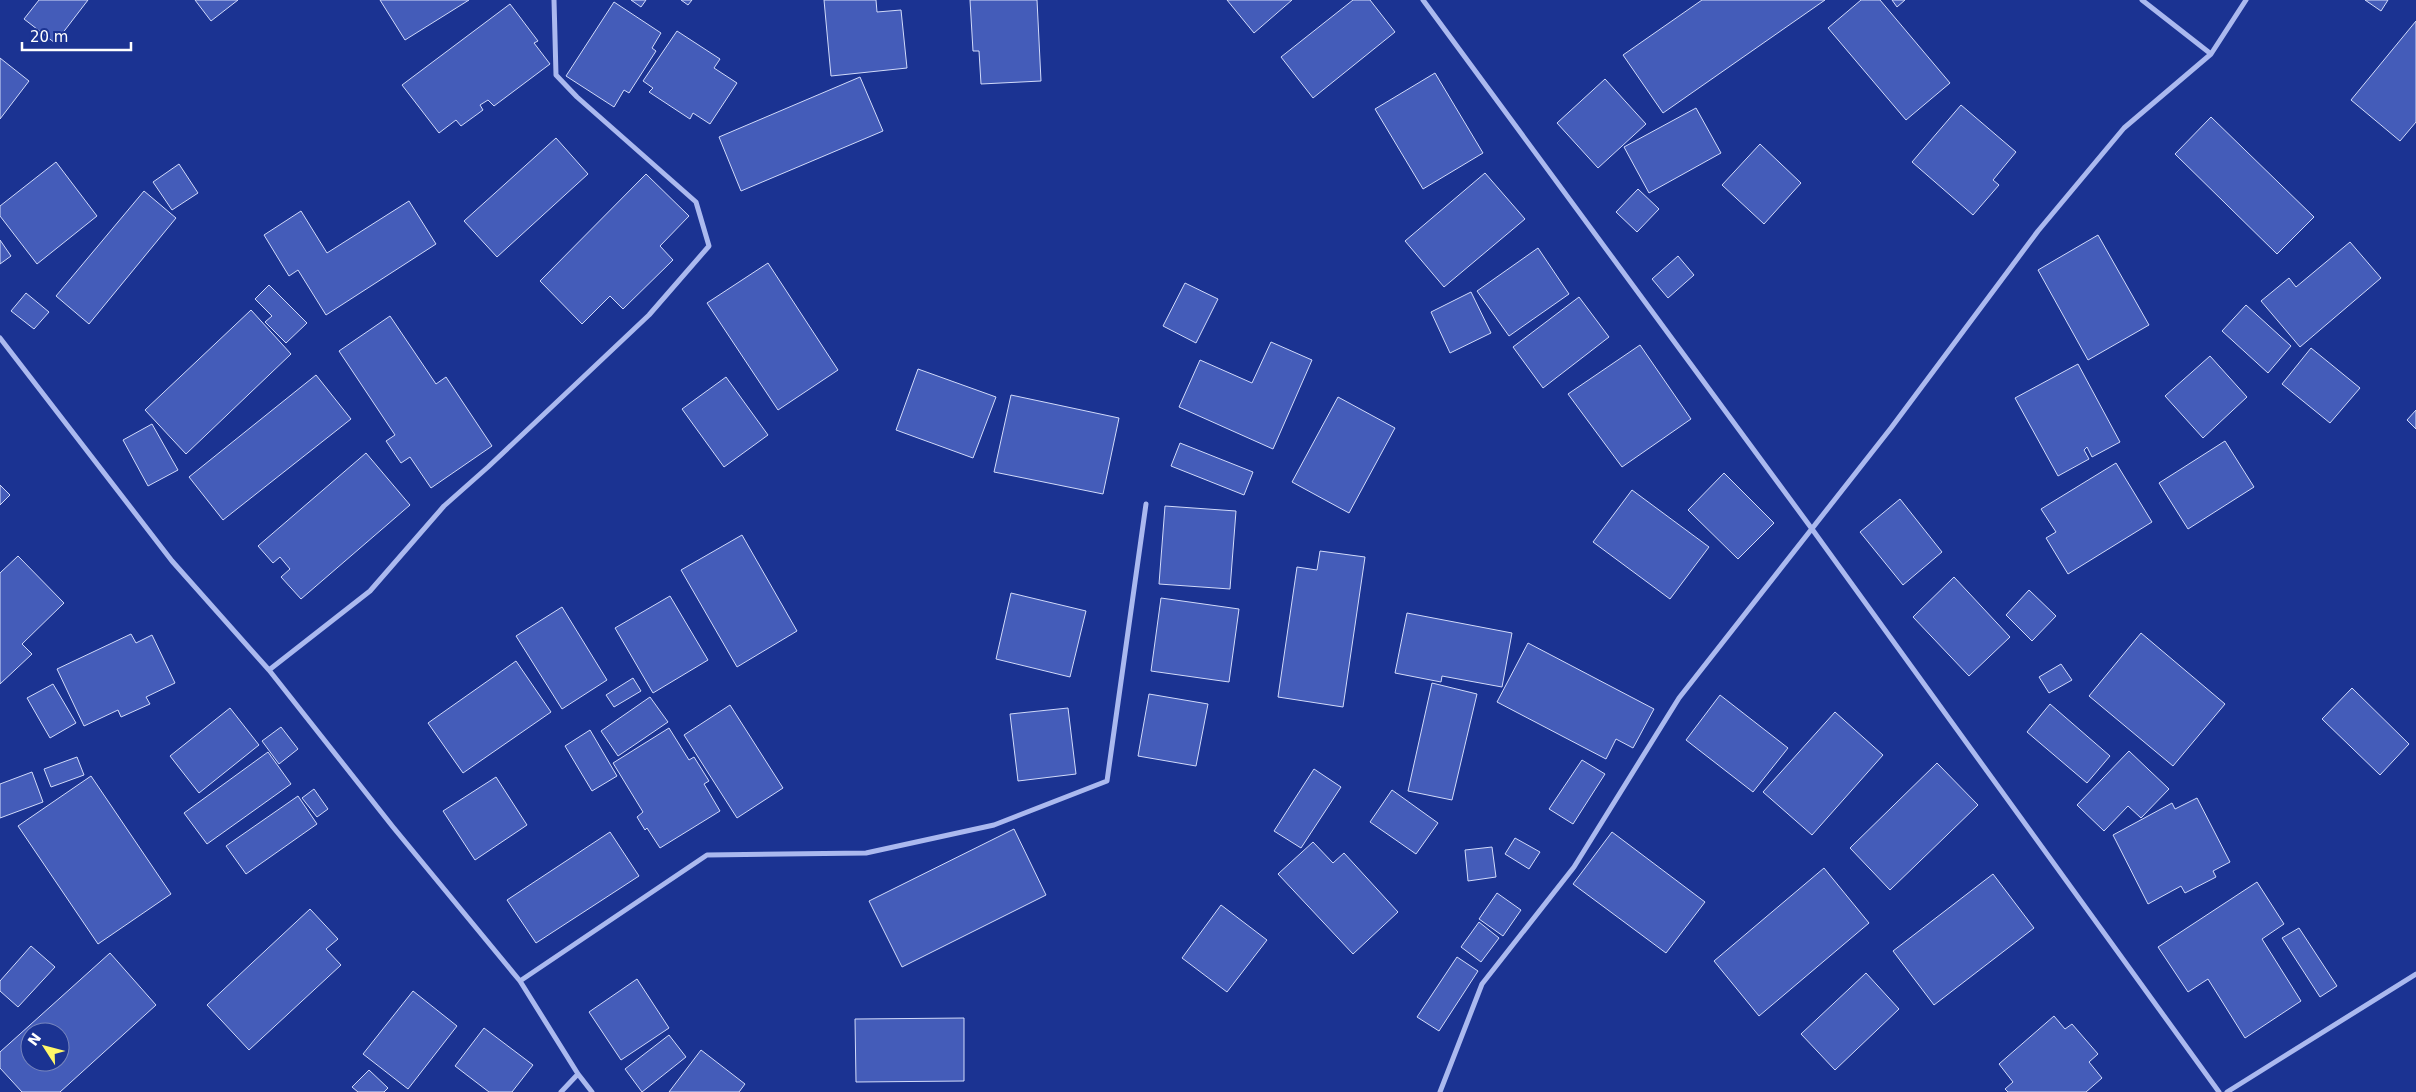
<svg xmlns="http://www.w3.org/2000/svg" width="2416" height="1092" viewBox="0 0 2416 1092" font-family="'DejaVu Sans',sans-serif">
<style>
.building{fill:#445cb9;stroke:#d1dafa;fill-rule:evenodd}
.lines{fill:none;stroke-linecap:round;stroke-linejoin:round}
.street{stroke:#abb9ef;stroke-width:5}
</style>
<rect width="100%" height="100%" fill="#1b3392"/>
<path class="building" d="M 39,0 L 88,0 L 55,43 L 24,19 Z
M 195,0 L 238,0 L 211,21 Z
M 380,0 L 469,0 L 405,40 Z
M 631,0 L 646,0 L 641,7 Z
M 681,0 L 692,0 L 688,5 Z
M 824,0 L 876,0 L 877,12 L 901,10 L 907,68 L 831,76 Z
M 970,0 L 1037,0 L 1041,81 L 981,84 L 979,51 L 973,51 Z
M 1227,0 L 1292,0 L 1254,33 Z
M 1353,0 L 1370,0 L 1395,32 L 1313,98 L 1281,57 Z
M 1702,0 L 1825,0 L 1663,113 L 1623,55 Z
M 1861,0 L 1880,0 L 1950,83 L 1906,120 L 1828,28 Z
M 1892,0 L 1905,0 L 1897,7 Z
M 2365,0 L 2388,0 L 2381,11 Z
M 614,2 L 661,33 L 652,48 L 656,51 L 629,93 L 624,90 L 614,107 L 566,76 Z
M 510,4 L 538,41 L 534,43 L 550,64 L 494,106 L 488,100 L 480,105 L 483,110 L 461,126 L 456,120 L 439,133 L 402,85 Z
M 2416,21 L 2416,122 L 2400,141 L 2351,100 Z
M 677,31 L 720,59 L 714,68 L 737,83 L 710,124 L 693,113 L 690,119 L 649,92 L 653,88 L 643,81 Z
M 0,58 L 29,81 L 0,119 Z
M 1435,73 L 1483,153 L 1423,189 L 1375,109 Z
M 860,77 L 883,131 L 741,191 L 719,137 Z
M 1605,79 L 1646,124 L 1598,168 L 1557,123 Z
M 1961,105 L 2016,152 L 1993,180 L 1999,185 L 1973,215 L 1912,162 Z
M 1696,108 L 1721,153 L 1649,193 L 1624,147 Z
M 2211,117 L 2314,217 L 2277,254 L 2175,154 Z
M 556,138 L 588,174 L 497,257 L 464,221 Z
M 1760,144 L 1801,183 L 1764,224 L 1722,185 Z
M 56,162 L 97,216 L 37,264 L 0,216 L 0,206 Z
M 179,164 L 198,193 L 172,210 L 153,182 Z
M 1485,173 L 1525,219 L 1444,287 L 1405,241 Z
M 646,174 L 689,216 L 660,246 L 673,260 L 623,309 L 610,296 L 582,324 L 540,281 Z
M 1638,189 L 1659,209 L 1637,232 L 1616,212 Z
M 144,191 L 176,218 L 89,324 L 56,296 Z
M 409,201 L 436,244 L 326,315 L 298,270 L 289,276 L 264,235 L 301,211 L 327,253 Z
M 2098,235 L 2149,325 L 2088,360 L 2038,270 Z
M 0,240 L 11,256 L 0,264 Z
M 2350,242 L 2381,278 L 2300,347 L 2261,301 L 2289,278 L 2296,287 Z
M 1538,248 L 1569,294 L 1509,336 L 1477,291 Z
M 1678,256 L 1694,275 L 1668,298 L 1652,279 Z
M 768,263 L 838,370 L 778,410 L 707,303 Z
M 1185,283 L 1218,299 L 1196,343 L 1163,326 Z
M 269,285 L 307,323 L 286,343 L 265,322 L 272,316 L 255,299 Z
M 1471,292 L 1491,333 L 1450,353 L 1431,312 Z
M 26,293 L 49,312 L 34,329 L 11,311 Z
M 1579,297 L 1609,337 L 1543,388 L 1513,347 Z
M 2246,305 L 2291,346 L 2268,373 L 2222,331 Z
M 251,310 L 291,354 L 186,454 L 145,410 Z
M 390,316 L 436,384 L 446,377 L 492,446 L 431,488 L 410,457 L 401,463 L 386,441 L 395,435 L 339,351 Z
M 1271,342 L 1312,360 L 1273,449 L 1179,407 L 1200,360 L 1252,383 Z
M 1640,345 L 1691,419 L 1622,467 L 1568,394 Z
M 2311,348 L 2360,388 L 2330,423 L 2282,384 Z
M 2210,356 L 2247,397 L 2203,438 L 2165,396 Z
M 2078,364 L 2120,442 L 2092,457 L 2087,447 L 2084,450 L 2089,459 L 2058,476 L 2015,398 Z
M 918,369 L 996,397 L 973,458 L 896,430 Z
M 316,375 L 351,419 L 223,520 L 189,477 Z
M 726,377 L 768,435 L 724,467 L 682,409 Z
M 1011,395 L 1119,418 L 1103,494 L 994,472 Z
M 1338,397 L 1395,428 L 1349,513 L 1292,482 Z
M 2416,410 L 2416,429 L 2407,420 Z
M 152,424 L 178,470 L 148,486 L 123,440 Z
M 2225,441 L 2254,487 L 2188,529 L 2159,483 Z
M 1180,443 L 1253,472 L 1244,495 L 1171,466 Z
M 366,453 L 410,505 L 301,599 L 281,577 L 290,569 L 280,557 L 273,563 L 258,546 Z
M 2116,463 L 2152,522 L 2068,574 L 2046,538 L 2056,532 L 2041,509 Z
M 1724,473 L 1774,523 L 1738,559 L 1688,510 Z
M 0,485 L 10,495 L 0,505 Z
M 1632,490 L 1709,547 L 1670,599 L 1593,542 Z
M 1900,499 L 1942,552 L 1903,585 L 1860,532 Z
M 1165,506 L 1236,511 L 1230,589 L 1159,584 Z
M 742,535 L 797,631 L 737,667 L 681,570 Z
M 1320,551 L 1365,557 L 1343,707 L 1278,697 L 1297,567 L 1317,570 Z
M 18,556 L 64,603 L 22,644 L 32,654 L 0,684 L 0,573 Z
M 1954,577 L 2010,637 L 1969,676 L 1913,617 Z
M 2029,590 L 2056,616 L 2032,641 L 2006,615 Z
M 1011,593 L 1086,611 L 1070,677 L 996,659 Z
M 670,596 L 708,660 L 653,693 L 615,628 Z
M 1161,598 L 1239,609 L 1229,682 L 1151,671 Z
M 562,607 L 607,680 L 562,709 L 516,636 Z
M 1407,613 L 1512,633 L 1502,687 L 1442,676 L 1441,682 L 1395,673 Z
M 2141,633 L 2225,704 L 2173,766 L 2089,696 Z
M 131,634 L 136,643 L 152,635 L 175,683 L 146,697 L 150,704 L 121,717 L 118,710 L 84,726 L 57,669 Z
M 1528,643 L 1654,709 L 1633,748 L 1616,739 L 1606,759 L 1497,702 Z
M 516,661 L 551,712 L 463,773 L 428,723 Z
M 2061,664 L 2072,680 L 2049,693 L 2039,677 Z
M 633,678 L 641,691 L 614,707 L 606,695 Z
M 1432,683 L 1477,694 L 1452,800 L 1408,791 Z
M 53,684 L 76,723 L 50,738 L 27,698 Z
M 2352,688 L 2409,744 L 2380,775 L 2322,719 Z
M 1149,694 L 1208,704 L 1196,766 L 1138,756 Z
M 1720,695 L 1788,748 L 1753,792 L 1686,740 Z
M 650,697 L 668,722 L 618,756 L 601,731 Z
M 2050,704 L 2110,756 L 2087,783 L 2027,732 Z
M 730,705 L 783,788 L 737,818 L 684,735 Z
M 230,708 L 259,745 L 199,793 L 170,756 Z
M 1068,708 L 1076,774 L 1018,781 L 1010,714 Z
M 1835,712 L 1883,755 L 1812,835 L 1763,792 Z
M 281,727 L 298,749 L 279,764 L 262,741 Z
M 669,728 L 689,760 L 694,757 L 709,781 L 704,784 L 720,811 L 660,848 L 647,828 L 645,830 L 637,817 L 643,812 L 613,763 Z
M 590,730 L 617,776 L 592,791 L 565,746 Z
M 2129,751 L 2169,789 L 2141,818 L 2128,806 L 2104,831 L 2077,805 Z
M 268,752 L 291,784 L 207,844 L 184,813 Z
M 77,757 L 84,775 L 51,787 L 44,769 Z
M 1582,760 L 1605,774 L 1573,824 L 1549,809 Z
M 1937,763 L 1978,805 L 1890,890 L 1850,848 Z
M 1314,769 L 1341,787 L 1301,848 L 1274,831 Z
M 32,772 L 43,802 L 0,818 L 0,784 Z
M 91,776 L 171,894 L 98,944 L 18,826 Z
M 496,777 L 527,825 L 475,860 L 443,811 Z
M 314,789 L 328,809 L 317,817 L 302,798 Z
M 1392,790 L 1438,823 L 1416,854 L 1370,822 Z
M 298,796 L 317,824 L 246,874 L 226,846 Z
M 2197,798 L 2230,862 L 2213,871 L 2216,877 L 2185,893 L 2181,886 L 2148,904 L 2113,835 L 2172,803 L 2175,809 Z
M 1014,829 L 1046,895 L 902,967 L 869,901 Z
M 610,832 L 639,876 L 536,943 L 507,900 Z
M 1612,832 L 1705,902 L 1666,953 L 1573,884 Z
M 1515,838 L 1540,852 L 1529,869 L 1505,854 Z
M 1313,842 L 1333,863 L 1344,853 L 1398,912 L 1353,954 L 1278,874 Z
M 1492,847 L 1496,877 L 1468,881 L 1465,850 Z
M 1824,868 L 1869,923 L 1759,1016 L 1714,961 Z
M 1993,874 L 2034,928 L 1934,1005 L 1893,951 Z
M 2257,882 L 2284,924 L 2262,939 L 2301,1001 L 2245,1038 L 2208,979 L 2188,992 L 2158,947 Z
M 1497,893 L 1521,910 L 1503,936 L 1479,919 Z
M 1221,905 L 1267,940 L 1227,992 L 1182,958 Z
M 310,909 L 338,939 L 326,949 L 341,965 L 249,1050 L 207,1005 Z
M 1479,922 L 1499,938 L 1481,962 L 1461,947 Z
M 2299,928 L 2337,986 L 2320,997 L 2282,938 Z
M 31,946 L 55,967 L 18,1007 L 0,991 L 0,981 Z
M 110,953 L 156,1005 L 60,1092 L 22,1092 L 0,1068 L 0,1052 ZM 30,1032 L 60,1032 L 60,1062 L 30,1062 Z
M 1457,957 L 1478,971 L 1439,1031 L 1417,1017 Z
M 1866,973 L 1899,1009 L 1835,1070 L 1801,1034 Z
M 637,979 L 669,1028 L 621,1060 L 589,1012 Z
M 413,991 L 457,1026 L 408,1089 L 363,1054 Z
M 2054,1016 L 2065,1029 L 2072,1024 L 2098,1054 L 2089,1062 L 2102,1078 L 2086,1092 L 2008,1092 L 2005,1089 L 2013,1082 L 1999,1064 Z
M 964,1018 L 964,1081 L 856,1082 L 855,1019 Z
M 484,1028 L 533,1065 L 512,1092 L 489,1092 L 455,1066 Z
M 669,1035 L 686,1057 L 642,1092 L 625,1069 Z
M 701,1050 L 745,1084 L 739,1092 L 669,1092 Z
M 369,1070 L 388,1088 L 384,1092 L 358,1092 L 352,1087 Z"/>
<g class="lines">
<path class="street" d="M 1423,0 L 1812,529 L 2219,1092
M 2142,0 L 2211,54
M 0,338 L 172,561 L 269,670 L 393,827 L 520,981 L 578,1074 L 592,1092
M 269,670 L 370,591 L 444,506 L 488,467 L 649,315 L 709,246 L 696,202 L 577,97 L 556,75 L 554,0
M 520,981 L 707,855 L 866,853 L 994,825 L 1107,781 L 1146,504
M 561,1092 L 578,1074
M 1440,1092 L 1482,984 L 1574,867 L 1679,698 L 1891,428 L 2038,231 L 2124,128 L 2211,54 L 2246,0
M 2227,1092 L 2416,974"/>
</g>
<g transform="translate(45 1047) rotate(306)"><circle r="24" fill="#1b3392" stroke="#7685be"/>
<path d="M0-4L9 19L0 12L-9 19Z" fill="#fff769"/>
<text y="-8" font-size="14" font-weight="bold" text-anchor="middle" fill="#ffffff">N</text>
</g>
<path d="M22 42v8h109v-8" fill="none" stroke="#ffffff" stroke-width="2.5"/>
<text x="30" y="42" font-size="15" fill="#ffffff" stroke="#1b3392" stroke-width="4" paint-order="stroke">20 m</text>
</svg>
